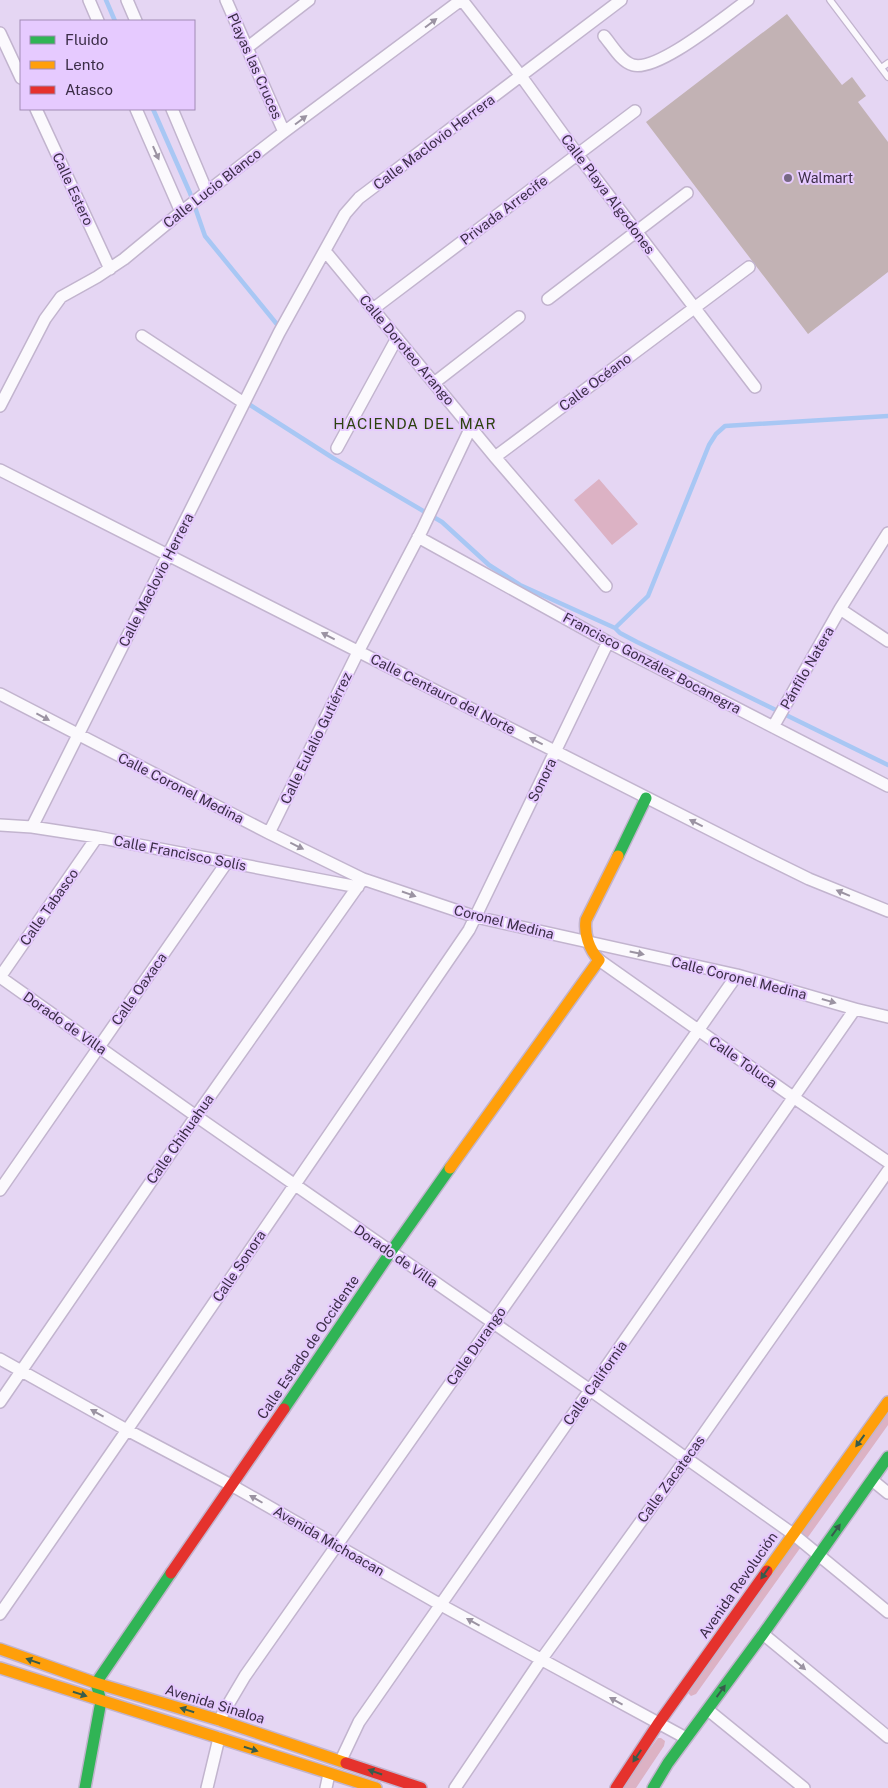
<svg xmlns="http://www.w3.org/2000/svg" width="888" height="1788" viewBox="0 0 888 1788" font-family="'Public Sans',sans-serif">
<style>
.green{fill:#dcb2c4}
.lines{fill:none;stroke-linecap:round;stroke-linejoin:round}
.stream{stroke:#a8c7f4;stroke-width:4.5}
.building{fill:#c2b2b4}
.lane-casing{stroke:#c2b4ce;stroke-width:8}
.street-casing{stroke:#c2b4ce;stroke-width:14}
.fast-casing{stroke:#c2b4ce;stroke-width:14}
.slow-casing{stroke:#c2b4ce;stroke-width:14}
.jam-casing{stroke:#c2b4ce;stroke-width:14}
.lane{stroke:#fbf9fd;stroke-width:5.5}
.street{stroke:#fbf9fd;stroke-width:11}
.fast{stroke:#30b455;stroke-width:11}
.slow{stroke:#ff9f0a;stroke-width:11}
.jam{stroke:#e5322d;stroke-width:11}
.oneway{fill:#9b93a2}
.oneway2{fill:#375c4c}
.poi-dot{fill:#766883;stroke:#e6caff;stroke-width:2}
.labels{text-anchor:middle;stroke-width:4;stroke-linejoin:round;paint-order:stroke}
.street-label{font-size:14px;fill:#3b2d47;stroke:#e6caff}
.poi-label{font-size:14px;fill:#3b2d47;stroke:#e6caff;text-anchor:start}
.neighbourhood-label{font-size:15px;letter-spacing:1px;fill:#2d420f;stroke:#e6caff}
</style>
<rect width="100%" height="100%" fill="#e5d6f3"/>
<path class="green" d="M 599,479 L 638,524 L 612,545 L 574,500 Z
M 888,1409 L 888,1425 L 696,1694 L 691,1696 L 688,1693 Z
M 658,1738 L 661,1738 L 665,1741 L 664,1746 L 636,1788 L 621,1788 Z"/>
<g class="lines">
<path class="stream" d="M 106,0 L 115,21
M 153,109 L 190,193 L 205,236 L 280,328
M 247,403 L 333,458 L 442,522 L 489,565 L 520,585 L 615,628 L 648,596 L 709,445 L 716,434 L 725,426 L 888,416
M 615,628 L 620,633 L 637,642 L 888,765"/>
</g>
<path class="building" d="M 787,14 L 842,85 L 852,77 L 866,96 L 858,102 L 888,142 L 888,272 L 808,334 L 646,122 Z"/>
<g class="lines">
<defs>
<path id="lane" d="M 830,0 L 888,77
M 881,68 L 888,63"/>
<path id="street" d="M 89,0 L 98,21
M 127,0 L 136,21
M 226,0 L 284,132
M 462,0 L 521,76 L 578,155 L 755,387
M 0,33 L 21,78
M 604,36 C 612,45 621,62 633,65 C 658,72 726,15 748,0
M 248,47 L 309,0
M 36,109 L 110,269
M 136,109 L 181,212
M 172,109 L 207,192
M 325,251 L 495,457 L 606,586
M 548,299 L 687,193
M 373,309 L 635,111
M 142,336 L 244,403
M 434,383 L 519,317
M 0,406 L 45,319 L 61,297 L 97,277 L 124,259 L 181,212 L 284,132 L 461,0
M 337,448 L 397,338
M 495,457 L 749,267
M 0,470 L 760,855 L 809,879 L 888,911
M 418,537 L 608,642 L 888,786
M 840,609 L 888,641
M 0,694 L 269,833 L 363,879 L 476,917 L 737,975 L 855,1009 L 888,1017
M 773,727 L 840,609 L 888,533
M 0,825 L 32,827 L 97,837 L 358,887
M 32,827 L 279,333 L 345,214 L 359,198 L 621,0
M 269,833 L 358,652 L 422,530 L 471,427
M 599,960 L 793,1097 L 888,1162
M 0,977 L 196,1116 L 590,1390 L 793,1534 L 888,1612
M 0,977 L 97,837
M 0,1190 L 227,862
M 0,1359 L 127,1430 L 231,1485 L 441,1605 L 686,1738
M 0,1402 L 196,1116 L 363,879
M 872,1480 L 888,1493
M 0,1614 L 127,1430 L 469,930 L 608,642
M 763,1634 L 888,1737
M 708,1710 L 804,1788
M 219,1720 L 245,1676 L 737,975
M 341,1760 L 359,1722 L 855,1009
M 207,1788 L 219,1738
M 326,1788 L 329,1774
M 455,1788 L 541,1660 L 686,1459 L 888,1171"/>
<path id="fast" d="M 618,856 L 646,798
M 284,1409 L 390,1253 L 450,1168
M 85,1788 L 101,1701 L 96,1683 L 171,1573
M 653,1788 L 668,1763 L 763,1634 L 888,1457"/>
<path id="slow" d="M 450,1168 L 599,960 C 589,949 584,934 586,920 L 618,856
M 767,1571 L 888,1402
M 0,1649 L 96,1683 L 219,1720 L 346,1763
M 0,1668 L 376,1788"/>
<path id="jam" d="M 171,1573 L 284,1409
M 346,1763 L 421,1788
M 616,1788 L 658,1724 L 767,1571"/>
</defs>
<use href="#lane" class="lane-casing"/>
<use href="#street" class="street-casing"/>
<use href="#fast" class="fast-casing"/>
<use href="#slow" class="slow-casing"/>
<use href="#jam" class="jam-casing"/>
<use href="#lane" class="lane"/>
<use href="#street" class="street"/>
<use href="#fast" class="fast"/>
<use href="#slow" class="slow"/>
<use href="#jam" class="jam"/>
</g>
<defs><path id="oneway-solid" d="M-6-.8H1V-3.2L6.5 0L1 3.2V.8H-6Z" transform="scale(1.25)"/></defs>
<g class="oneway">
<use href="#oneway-solid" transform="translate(431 23) rotate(-37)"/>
<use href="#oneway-solid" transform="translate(301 120) rotate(-37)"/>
<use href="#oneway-solid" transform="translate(156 153) rotate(66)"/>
<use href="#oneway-solid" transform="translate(328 636) rotate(-153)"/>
<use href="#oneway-solid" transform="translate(43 717) rotate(28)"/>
<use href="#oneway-solid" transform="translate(536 741) rotate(-153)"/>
<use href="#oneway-solid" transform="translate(696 823) rotate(-153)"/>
<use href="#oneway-solid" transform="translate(297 846) rotate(26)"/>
<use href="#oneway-solid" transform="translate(843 893) rotate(-157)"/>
<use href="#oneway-solid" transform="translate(409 894) rotate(19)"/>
<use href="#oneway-solid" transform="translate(637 953) rotate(12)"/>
<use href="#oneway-solid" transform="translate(829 1001) rotate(16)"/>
<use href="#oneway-solid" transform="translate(97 1413) rotate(-151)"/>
<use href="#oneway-solid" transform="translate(256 1499) rotate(-150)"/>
<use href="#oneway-solid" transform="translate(473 1622) rotate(-151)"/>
<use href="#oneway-solid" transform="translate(800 1665) rotate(40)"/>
<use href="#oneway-solid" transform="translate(616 1701) rotate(-151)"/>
</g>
<g class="oneway2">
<use href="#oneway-solid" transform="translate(860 1441) rotate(126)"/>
<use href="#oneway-solid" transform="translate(836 1530) rotate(-54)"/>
<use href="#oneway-solid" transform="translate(765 1573) rotate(125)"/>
<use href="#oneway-solid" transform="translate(33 1661) rotate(-161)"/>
<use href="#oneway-solid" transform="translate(721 1691) rotate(-54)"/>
<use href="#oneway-solid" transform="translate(80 1694) rotate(18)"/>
<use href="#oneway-solid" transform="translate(187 1710) rotate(-163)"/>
<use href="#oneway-solid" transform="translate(251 1749) rotate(18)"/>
<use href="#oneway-solid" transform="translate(637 1756) rotate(124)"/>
<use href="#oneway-solid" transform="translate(375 1772) rotate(-161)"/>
</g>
<circle class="poi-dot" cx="788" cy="178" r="5"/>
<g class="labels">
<g class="street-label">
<text transform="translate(255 66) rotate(66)" y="5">Playas las Cruces</text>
<text transform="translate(434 142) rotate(-37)" y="5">Calle Maclovio Herrera</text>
<text transform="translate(212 188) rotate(-38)" y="5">Calle Lucio Blanco</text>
<text transform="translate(73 189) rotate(65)" y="5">Calle Estero</text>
<text transform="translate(608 194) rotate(53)" y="5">Calle Playa Algodones</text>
<text transform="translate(504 210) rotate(-37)" y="5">Privada Arrecife</text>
<text transform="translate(407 350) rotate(50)" y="5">Calle Doroteo Arango</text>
<text transform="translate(595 382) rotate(-37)" y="5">Calle Océano</text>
<text transform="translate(156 580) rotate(-63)" y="5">Calle Maclovio Herrera</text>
<text transform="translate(652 663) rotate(28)" y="5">Francisco González Bocanegra</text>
<text transform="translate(807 668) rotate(-60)" y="5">Pánfilo Natera</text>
<text transform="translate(443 694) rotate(27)" y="5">Calle Centauro del Norte</text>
<text transform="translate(316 738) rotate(-64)" y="5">Calle Eulalio Gutiérrez</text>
<text transform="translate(542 780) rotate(-64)" y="5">Sonora</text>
<text transform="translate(181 788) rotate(27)" y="5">Calle Coronel Medina</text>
<text transform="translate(180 853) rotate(11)" y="5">Calle Francisco Solís</text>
<text transform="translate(49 907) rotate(-55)" y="5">Calle Tabasco</text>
<text transform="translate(504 922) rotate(14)" y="5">Coronel Medina</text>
<text transform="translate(739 978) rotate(14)" y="5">Calle Coronel Medina</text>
<text transform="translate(139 989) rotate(-55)" y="5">Calle Oaxaca</text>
<text transform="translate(65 1023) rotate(35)" y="5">Dorado de Villa</text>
<text transform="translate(743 1062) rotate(35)" y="5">Calle Toluca</text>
<text transform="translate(180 1139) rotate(-55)" y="5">Calle Chihuahua</text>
<text transform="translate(396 1256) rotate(35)" y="5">Dorado de Villa</text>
<text transform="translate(239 1266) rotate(-56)" y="5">Calle Sonora</text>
<text transform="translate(476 1346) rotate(-55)" y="5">Calle Durango</text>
<text transform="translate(308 1347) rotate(-56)" y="5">Calle Estado de Occidente</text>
<text transform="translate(595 1383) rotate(-55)" y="5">Calle California</text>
<text transform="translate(671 1479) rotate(-54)" y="5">Calle Zacatecas</text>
<text transform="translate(329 1541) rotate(30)" y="5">Avenida Michoacan</text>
<text transform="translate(738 1585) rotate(-55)" y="5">Avenida Revolución</text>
<text transform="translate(215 1704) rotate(17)" y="5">Avenida Sinaloa</text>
</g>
<g class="poi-label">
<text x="798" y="183">Walmart</text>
</g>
<g class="neighbourhood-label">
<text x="415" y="429">HACIENDA DEL MAR</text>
</g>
</g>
<rect x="20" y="20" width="175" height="90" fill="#e6caff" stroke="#a28bb5"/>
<rect x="30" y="36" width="25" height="8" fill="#30b455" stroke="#a28bb5"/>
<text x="65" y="45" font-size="15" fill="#3b2d47">Fluido</text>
<rect x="30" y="61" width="25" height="8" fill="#ff9f0a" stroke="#a28bb5"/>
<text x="65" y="70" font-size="15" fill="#3b2d47">Lento</text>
<rect x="30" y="86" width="25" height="8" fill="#e5322d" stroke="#a28bb5"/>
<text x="65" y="95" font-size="15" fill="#3b2d47">Atasco</text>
</svg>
